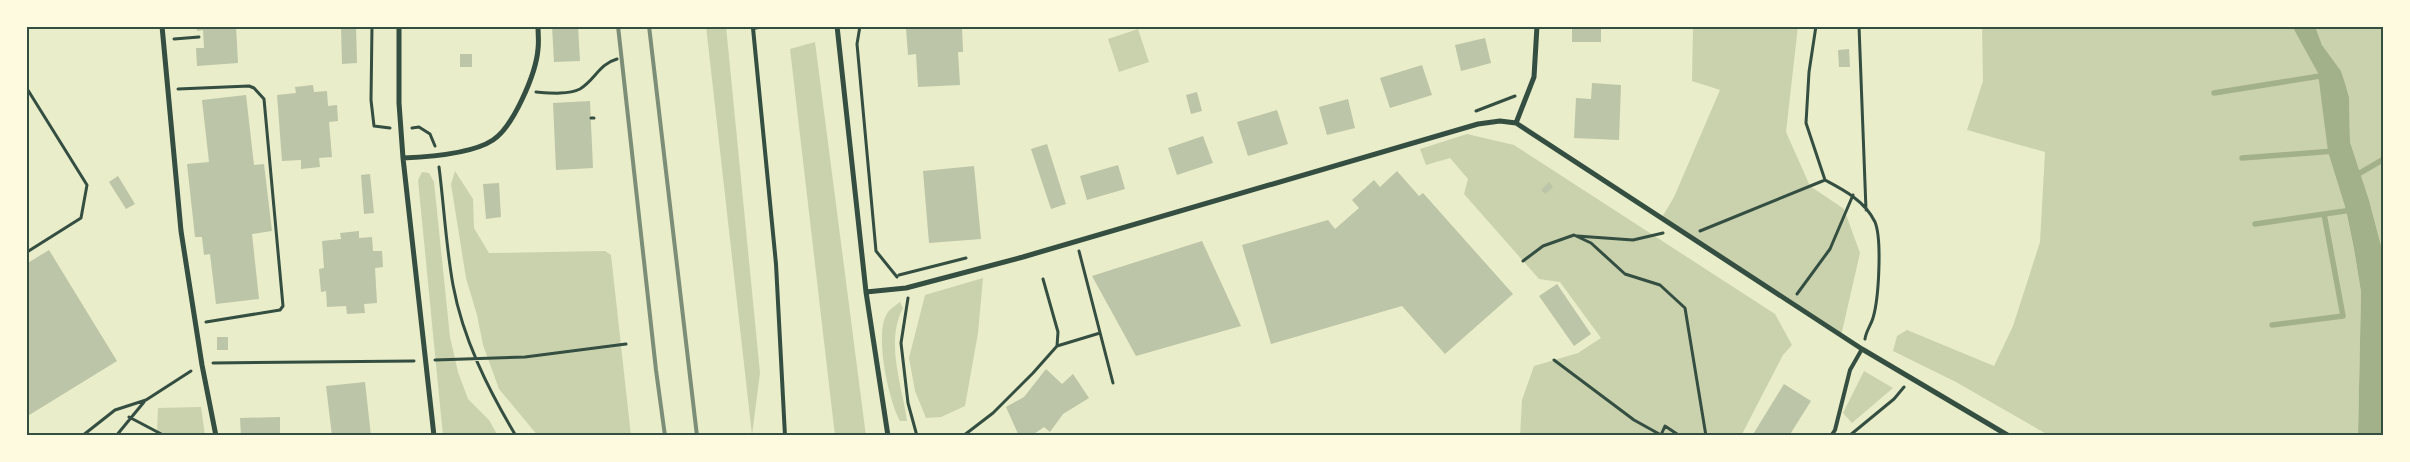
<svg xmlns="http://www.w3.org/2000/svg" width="2410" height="462" viewBox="0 0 2410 462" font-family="Raleway,sans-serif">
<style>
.green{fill:#cad2ad}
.water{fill:#a3b18a}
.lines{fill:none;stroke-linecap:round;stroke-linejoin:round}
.stream{stroke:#a3b18a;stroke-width:5.5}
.building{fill:#bcc5a7}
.path{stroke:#344e41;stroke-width:3}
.service{stroke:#344e41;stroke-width:4}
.minor{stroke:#344e41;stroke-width:5}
.rail{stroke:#7c8e77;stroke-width:4}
.neatline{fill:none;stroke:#344e41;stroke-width:2}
</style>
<rect width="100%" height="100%" fill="#e9edc9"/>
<path class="green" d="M 706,26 L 726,26 L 760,373 L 752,435 Z
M 1693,26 L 1798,26 L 1786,132 L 1810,186 L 1844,209 L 1860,253 L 1841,336 L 1661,219 L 1674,197 L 1720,90 L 1692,81 Z
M 1982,26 L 2292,26 L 2319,73 L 2328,152 L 2346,210 L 2354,249 L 2361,292 L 2358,436 L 2050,436 L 1956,382 L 1893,351 L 1897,336 L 1907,330 L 1994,366 L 2013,326 L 2040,242 L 2045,152 L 1967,130 L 1983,81 Z
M 2315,26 L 2384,26 L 2384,257 L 2369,200 L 2350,142 L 2349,97 L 2345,83 L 2341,71 L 2322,45 Z
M 1138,29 L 1149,62 L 1119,72 L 1108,39 Z
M 815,42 L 866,436 L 835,436 L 790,49 Z
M 1467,134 L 1514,145 L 1775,314 L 1792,345 L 1783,355 L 1741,436 L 1520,436 L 1522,400 L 1534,366 L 1578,353 L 1601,338 L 1560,282 L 1539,279 L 1464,194 L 1468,179 L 1450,158 L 1426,165 L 1420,149 Z
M 455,171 L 473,199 L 474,228 L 489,253 L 605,251 L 611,255 L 631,436 L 538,436 L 499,389 L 483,345 L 477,315 L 466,278 L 451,184 Z
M 422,172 L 429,173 L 434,182 L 450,337 L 458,372 L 468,399 L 489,420 L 498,436 L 443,436 L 418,180 Z
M 983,278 L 978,333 L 965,406 L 941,417 L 926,418 L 915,391 L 909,358 L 925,295 Z
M 900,302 L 903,308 C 885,342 902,385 907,421 L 900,421 C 889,402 873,331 888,312 C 891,308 896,305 900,302 Z
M 1864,371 L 1893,388 L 1852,423 L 1843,413 Z
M 201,407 L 205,436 L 154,436 L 157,433 L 158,408 Z"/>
<path class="water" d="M 2292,26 L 2315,26 L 2322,45 L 2341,71 L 2345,83 L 2349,97 L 2350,142 L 2369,200 L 2384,257 L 2383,436 L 2358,436 L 2361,292 L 2354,249 L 2346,210 L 2328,152 L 2318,73 Z"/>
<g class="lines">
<path class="stream" d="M 2214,93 L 2326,75
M 2242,158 L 2334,151
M 2353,177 L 2384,159
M 2255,224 L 2352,210
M 2272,325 L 2343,316 L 2324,214"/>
</g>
<path class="building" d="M 197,26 L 236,26 L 238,63 L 197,66 L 196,48 L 204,48 L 203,30 L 197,31 Z
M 341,26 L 356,26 L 357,63 L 342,64 Z
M 552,26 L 578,26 L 580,61 L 554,62 Z
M 962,26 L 963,52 L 958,52 L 960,85 L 918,87 L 916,54 L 908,55 L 906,28 Z
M 1572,26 L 1601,26 L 1601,42 L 1572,42 Z
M 1485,38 L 1491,63 L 1461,71 L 1455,45 Z
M 1849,49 L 1850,67 L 1839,67 L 1838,50 Z
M 460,54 L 472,54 L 472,67 L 460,67 Z
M 1422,65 L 1432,95 L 1390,108 L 1380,78 Z
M 1592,83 L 1621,85 L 1619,140 L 1574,138 L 1576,98 L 1591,99 Z
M 313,85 L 314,92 L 327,91 L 328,106 L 337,105 L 338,121 L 329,122 L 332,157 L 319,158 L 320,167 L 301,169 L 301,160 L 282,161 L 277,95 L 296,93 L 295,87 Z
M 1197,92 L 1202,111 L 1191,114 L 1186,95 Z
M 246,95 L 254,165 L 264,164 L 272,231 L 252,234 L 259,299 L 216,304 L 210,254 L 204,255 L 202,237 L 195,237 L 187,164 L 209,162 L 202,100 Z
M 1348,99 L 1355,128 L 1327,135 L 1319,107 Z
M 590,101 L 593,168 L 556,170 L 553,103 Z
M 1277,110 L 1288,144 L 1248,156 L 1237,122 Z
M 1203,136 L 1213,163 L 1177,175 L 1168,148 Z
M 1047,144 L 1066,204 L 1051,209 L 1031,149 Z
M 1118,165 L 1125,189 L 1087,200 L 1080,176 Z
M 974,166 L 981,239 L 929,243 L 923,171 Z
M 1397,171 L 1419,196 L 1423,193 L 1513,294 L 1445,354 L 1402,306 L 1271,344 L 1242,245 L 1328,220 L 1335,229 L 1359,208 L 1352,200 L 1374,180 L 1380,187 Z
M 370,174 L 374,213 L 364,214 L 361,175 Z
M 118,176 L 135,204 L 126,209 L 109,182 Z
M 1549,182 L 1553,187 L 1545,194 L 1541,190 Z
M 499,183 L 501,217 L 486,219 L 483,184 Z
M 359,231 L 359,238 L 372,237 L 373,251 L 382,251 L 383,267 L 375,268 L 377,303 L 364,304 L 365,313 L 347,314 L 346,306 L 327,307 L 326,291 L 321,292 L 319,269 L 324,268 L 322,241 L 341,239 L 340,233 Z
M 1202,241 L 1241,326 L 1136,356 L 1092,276 Z
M 49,250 L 117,361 L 26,417 L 26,264 Z
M 1557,284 L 1591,334 L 1574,346 L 1539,296 Z
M 217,337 L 228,337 L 228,350 L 217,350 Z
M 1046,369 L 1062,384 L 1073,374 L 1089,398 L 1063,414 L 1050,432 L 1044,427 L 1031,436 L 1019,436 L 1006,407 L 1024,397 Z
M 365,382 L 371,436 L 332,436 L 326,386 Z
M 1784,384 L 1811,401 L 1789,436 L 1752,436 Z
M 280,417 L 280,436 L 241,436 L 240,418 Z"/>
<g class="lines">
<path class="path" d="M 372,26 L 371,100 L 374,126 L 390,128
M 860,26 L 857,44 L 876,251 L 897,277
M 1816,26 L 1809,72 L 1806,123 L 1825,180 C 1844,190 1865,201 1875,222 C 1882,239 1879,298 1873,318 C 1871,325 1866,331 1865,339
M 1859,26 L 1866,210
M 174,39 L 199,37
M 26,87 L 87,185 L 81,218 L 27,252 L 26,255
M 178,89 L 249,86 L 254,88 L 264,99 L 283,306 L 280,310 L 206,322
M 536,92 C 549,93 568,95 580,89 C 595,80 599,64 617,59
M 1476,111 L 1515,96
M 591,118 L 594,118
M 412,128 L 419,127 L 430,134 L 435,146
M 439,167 C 444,206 446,246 453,285 C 463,339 488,389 516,436
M 1700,231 L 1825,180
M 1577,236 L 1633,240 L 1663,233
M 1079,251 L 1113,383
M 1523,261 L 1543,246 L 1574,235 L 1591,243 L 1625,274 L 1660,285 L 1685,308 L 1706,436
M 899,275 L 966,258
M 1043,279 L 1058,332 L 1057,346
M 1797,294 L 1830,249 L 1853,195
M 908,298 L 901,343 L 908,403 L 917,436
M 435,360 L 525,357 L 626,344
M 1554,360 L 1634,420 L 1661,435 L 1665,426 L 1680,436
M 213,363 L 414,361
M 129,417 L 165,436
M 82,436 L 115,410 L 146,400 L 191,371
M 116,436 L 144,402
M 963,436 L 993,413 L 1033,373 L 1057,346 L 1100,333
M 1849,436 L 1894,399 L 1904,387"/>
<path class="service" d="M 764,26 L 753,28 L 776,264 L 785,436
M 1831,436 L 1835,430 L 1850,370 L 1862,349"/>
<path class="minor" d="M 162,26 L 181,231 L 202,365 L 216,436
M 399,26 L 399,103 L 403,158 L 434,436
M 837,26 L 866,292 L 888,436
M 1516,123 L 1534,77 L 1537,26
M 403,158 C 427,157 472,154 493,140 C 513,127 536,74 538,49 C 539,42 538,34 538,26
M 866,292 L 906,288 L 1023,257 L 1478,124 L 1500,121 L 1516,123 L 1862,349 L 2009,436"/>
<path class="rail" d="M 618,26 L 656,370 L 665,436
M 649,26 L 697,436"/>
</g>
<rect width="2410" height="462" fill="none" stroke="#fefae0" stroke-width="55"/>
<rect x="28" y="28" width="2354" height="406" class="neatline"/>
</svg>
